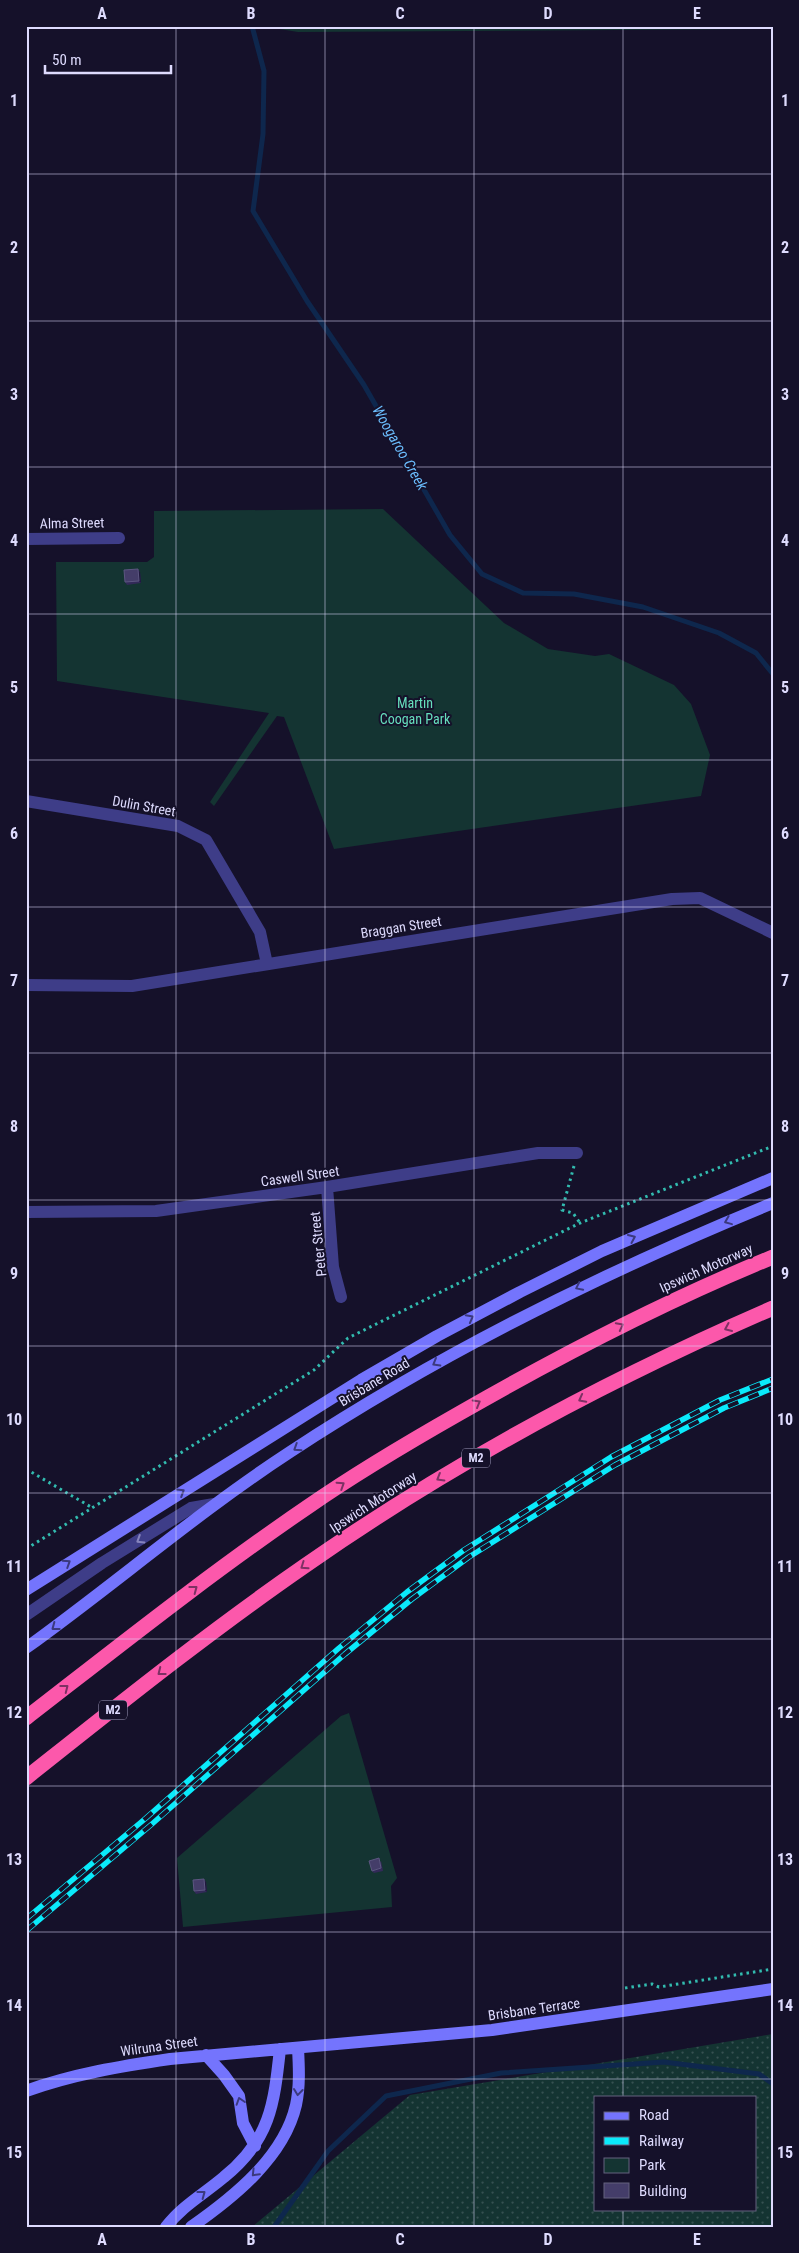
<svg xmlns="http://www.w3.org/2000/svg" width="799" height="2253" viewBox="0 0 799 2253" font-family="'Roboto Condensed',sans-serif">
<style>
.grass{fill:url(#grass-dots);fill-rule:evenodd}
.park{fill:#143432}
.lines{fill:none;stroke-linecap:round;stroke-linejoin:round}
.stream{stroke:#0e274d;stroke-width:5}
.path{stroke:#32bbaf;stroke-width:3;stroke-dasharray:2.5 4;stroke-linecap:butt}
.minor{stroke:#3e3d88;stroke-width:12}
.tertiary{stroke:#3e3d88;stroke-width:12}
.secondary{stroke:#7474fd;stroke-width:12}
.motorway{stroke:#fc58ab;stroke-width:15}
.rail-casing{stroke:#0aeafb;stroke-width:5.5}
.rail{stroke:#15112a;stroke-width:4;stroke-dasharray:11;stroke-linecap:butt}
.wall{fill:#322a58}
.shaded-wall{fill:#1f183e}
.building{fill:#443d69;stroke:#5c5681}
.oneway{stroke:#3b397e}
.oneway2{stroke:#7d3164}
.oneway3{stroke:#8684bd}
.grid{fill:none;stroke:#dedbfe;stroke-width:1;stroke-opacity:0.55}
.labels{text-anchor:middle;stroke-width:4;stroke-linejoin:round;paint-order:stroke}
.shield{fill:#15112a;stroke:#a29ebe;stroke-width:1}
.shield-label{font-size:12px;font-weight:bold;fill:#dedbfe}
.street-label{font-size:14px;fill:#dedbfe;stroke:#15112a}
.park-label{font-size:14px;fill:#66dfbd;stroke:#15112a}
.water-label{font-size:15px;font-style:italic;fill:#6bbdfd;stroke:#15112a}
.neatline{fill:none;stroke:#dedbfe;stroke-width:2}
.grid-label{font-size:16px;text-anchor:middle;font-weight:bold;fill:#dedbfe}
</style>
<defs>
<pattern id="grass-dots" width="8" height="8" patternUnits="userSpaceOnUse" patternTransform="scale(1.25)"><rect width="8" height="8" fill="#143432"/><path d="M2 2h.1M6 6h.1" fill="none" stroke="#365151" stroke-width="1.8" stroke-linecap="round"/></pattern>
</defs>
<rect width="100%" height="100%" fill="#15112a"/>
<path class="grass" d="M 773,2034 L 773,2227 L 252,2227 L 410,2095 ZM 595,2097 L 755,2097 L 755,2209 L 595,2209 Z"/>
<path class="park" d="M 261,26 L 773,26 L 773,29 L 298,32 Z
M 383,509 L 504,623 L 548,649 L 595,656 L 609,654 L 674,685 L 691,704 L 710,755 L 701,796 L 334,849 L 284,717 L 277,716 L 214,806 L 210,802 L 269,713 L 57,681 L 56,562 L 147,562 L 154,557 L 154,511 Z
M 349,1713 L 397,1878 L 391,1886 L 392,1907 L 183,1927 L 177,1858 L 341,1716 Z"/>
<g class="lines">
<path class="stream" d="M 252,26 L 264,71 L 263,134 L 253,211 L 307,301 L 364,385 L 450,535 L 482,574 L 523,593 L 574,594 L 643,607 L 719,633 L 756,653 L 773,674
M 274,2227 L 328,2151 L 386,2096 L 501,2073 L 664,2062 L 759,2074 L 773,2084"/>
<path class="path" d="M 574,1166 L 562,1210 L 573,1213 L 580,1223
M 26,1469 L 91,1507
M 26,1549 L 314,1370 L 348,1338 L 580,1223 L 773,1146
M 625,1988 L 652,1984 L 659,1987 L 773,1969"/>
<path class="minor" d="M 26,539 L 119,538
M 26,801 L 178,826 L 206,840 L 260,932 L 267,964
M 26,985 L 132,986 L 672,899 L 700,898 L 773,933
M 327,1187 L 333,1267 L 341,1297
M 26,1212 L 156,1211 L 327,1187 L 538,1153 L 577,1153"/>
<path class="tertiary" d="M 26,1615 L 102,1563 L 191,1508 L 214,1504"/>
<path class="secondary" d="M 26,1590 L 361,1380 L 437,1336 L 520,1292 L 602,1251 L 773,1178
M 26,1648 C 115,1584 198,1512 290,1452 C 442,1352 604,1272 773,1203
M 206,2055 L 224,2075 L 239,2096 L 243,2123 L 255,2146
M 26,2091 C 73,2074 122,2066 170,2059 L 492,2030 L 773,1989
M 166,2227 C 182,2206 204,2194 224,2177 C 270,2140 274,2105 280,2049
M 191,2227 C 234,2197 284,2157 296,2105 C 300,2086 299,2067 298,2048"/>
<path class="motorway" d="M 26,1718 C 119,1646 212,1572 309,1506 C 358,1472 409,1442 460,1413 C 561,1355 665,1301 773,1257
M 26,1778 C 118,1705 209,1632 306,1565 C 452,1463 609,1379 773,1308"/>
<defs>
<path id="rail" d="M 26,1919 L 146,1818 L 339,1648 L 407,1592 L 464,1550 L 611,1457 L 720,1400 L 773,1379
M 26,1931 L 152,1824 L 345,1654 L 412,1599 L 469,1557 L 615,1465 L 724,1408 L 773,1388"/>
</defs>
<use href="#rail" class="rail-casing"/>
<use href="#rail" class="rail"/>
</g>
<path class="wall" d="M 138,569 L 140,572 L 141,583 L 127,585 L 125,582 Z
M 381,1861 L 383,1871 L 374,1873 L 372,1871 Z
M 204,1879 L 206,1882 L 207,1892 L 196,1894 L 194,1891 Z"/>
<path class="shaded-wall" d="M 138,569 L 140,572 L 141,583 L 139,581 Z
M 204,1879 L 206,1882 L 207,1892 L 205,1890 Z"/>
<path class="building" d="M 138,569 L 139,581 L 125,582 L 124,570 Z
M 379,1858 L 381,1868 L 372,1871 L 369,1861 Z
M 204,1879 L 205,1890 L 194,1891 L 193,1880 Z"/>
<defs><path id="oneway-chevron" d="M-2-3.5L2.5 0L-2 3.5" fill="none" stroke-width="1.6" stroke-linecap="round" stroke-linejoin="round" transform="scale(1.25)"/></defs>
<g class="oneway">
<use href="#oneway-chevron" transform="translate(728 1221) rotate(158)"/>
<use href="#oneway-chevron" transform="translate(632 1238) rotate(-24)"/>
<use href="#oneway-chevron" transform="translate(579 1287) rotate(154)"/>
<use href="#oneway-chevron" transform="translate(470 1318) rotate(-28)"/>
<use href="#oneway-chevron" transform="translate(436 1363) rotate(150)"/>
<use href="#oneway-chevron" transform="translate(297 1448) rotate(147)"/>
<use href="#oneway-chevron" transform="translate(181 1492) rotate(-32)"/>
<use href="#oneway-chevron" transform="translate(67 1563) rotate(-33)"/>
<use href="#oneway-chevron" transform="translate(55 1627) rotate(143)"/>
<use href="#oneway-chevron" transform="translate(298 2092) rotate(97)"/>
<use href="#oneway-chevron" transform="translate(240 2101) rotate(-108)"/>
<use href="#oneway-chevron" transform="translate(255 2173) rotate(134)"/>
<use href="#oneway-chevron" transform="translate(202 2194) rotate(-37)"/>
</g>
<g class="oneway2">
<use href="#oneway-chevron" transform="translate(620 1326) rotate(-27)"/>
<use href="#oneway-chevron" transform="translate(728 1328) rotate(156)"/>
<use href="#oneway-chevron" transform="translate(582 1399) rotate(152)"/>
<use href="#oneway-chevron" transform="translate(477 1403) rotate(-30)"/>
<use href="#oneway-chevron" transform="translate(440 1478) rotate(149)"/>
<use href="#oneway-chevron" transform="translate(341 1485) rotate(-33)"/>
<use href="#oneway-chevron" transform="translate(304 1566) rotate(145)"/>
<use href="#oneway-chevron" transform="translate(194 1589) rotate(-37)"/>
<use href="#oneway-chevron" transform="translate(161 1672) rotate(142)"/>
<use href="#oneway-chevron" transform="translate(65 1688) rotate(-38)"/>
</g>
<use class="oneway3" href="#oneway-chevron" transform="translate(140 1540) rotate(148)"/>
<path class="grid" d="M 176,26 L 176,2227M 325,26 L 325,2227M 474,26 L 474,2227M 623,26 L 623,2097M 26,174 L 773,174M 26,321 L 773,321M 26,467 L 773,467M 26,614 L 773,614M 26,760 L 773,760M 26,907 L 773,907M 26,1053 L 773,1053M 26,1200 L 773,1200M 26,1346 L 773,1346M 26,1493 L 773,1493M 26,1639 L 773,1639M 26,1786 L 773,1786M 26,1932 L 773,1932M 26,2079 L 773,2079M 623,2209 L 623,2227"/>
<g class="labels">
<g class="shield">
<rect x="462" y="1448.5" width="28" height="19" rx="4"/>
<rect x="99" y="1700.5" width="28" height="19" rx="4"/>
</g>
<g class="shield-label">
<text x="476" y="1462">M2</text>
<text x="113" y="1714">M2</text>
</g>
<g class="street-label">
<text transform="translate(72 523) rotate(-1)" y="5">Alma Street</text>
<text transform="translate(144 806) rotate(10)" y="5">Dulin Street</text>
<text transform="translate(401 927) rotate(-9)" y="5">Braggan Street</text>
<text transform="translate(300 1176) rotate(-8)" y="5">Caswell Street</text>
<text transform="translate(318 1244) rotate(-96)" y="5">Peter Street</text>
<text transform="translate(706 1268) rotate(-24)" y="5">Ipswich Motorway</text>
<text transform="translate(374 1382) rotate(-31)" y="5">Brisbane Road</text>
<text transform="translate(373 1502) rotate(-33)" y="5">Ipswich Motorway</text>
<text transform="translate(534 2009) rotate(-8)" y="5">Brisbane Terrace</text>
<text transform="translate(159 2046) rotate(-8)" y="5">Wilruna Street</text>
</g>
<g class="park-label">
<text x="415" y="708">Martin<tspan x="415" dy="16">Coogan Park</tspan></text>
</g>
<g class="water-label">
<text transform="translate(400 448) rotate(60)" y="5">Woogaroo Creek</text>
</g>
</g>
<rect width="799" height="2253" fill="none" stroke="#15112a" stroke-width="55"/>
<rect x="594" y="2096" width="162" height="115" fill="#15112a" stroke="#65627f"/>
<rect x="604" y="2112" width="25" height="8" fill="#7474fd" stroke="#65627f"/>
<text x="639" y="2120" font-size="15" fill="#dedbfe">Road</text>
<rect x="604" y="2137" width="25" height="8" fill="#0aeafb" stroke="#65627f"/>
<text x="639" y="2146" font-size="15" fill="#dedbfe">Railway</text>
<rect x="604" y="2158" width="25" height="15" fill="#143432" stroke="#65627f"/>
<text x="639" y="2170" font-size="15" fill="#dedbfe">Park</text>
<rect x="604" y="2183" width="25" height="15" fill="#443d69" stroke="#65627f"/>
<text x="639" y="2196" font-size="15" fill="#dedbfe">Building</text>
<path d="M45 65v8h126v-8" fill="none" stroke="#dedbfe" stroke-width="2.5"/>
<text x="52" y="65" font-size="15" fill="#dedbfe" stroke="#15112a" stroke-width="4" paint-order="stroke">50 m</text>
<rect x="28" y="28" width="744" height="2198" class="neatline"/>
<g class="grid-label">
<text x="102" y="19">A</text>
<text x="251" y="19">B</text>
<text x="400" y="19">C</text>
<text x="548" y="19">D</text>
<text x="697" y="19">E</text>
<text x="14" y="106">1</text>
<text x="785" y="106">1</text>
<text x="14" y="253">2</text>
<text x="785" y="253">2</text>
<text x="14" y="400">3</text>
<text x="785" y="400">3</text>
<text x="14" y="546">4</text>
<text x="785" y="546">4</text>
<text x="14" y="693">5</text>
<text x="785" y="693">5</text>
<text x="14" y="839">6</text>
<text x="785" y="839">6</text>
<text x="14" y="986">7</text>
<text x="785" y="986">7</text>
<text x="14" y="1132">8</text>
<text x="785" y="1132">8</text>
<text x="14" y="1279">9</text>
<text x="785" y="1279">9</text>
<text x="14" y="1425">10</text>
<text x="785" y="1425">10</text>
<text x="14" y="1572">11</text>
<text x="785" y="1572">11</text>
<text x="14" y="1718">12</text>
<text x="785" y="1718">12</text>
<text x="14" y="1865">13</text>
<text x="785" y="1865">13</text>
<text x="14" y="2011">14</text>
<text x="785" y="2011">14</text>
<text x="14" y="2158">15</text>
<text x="785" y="2158">15</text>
<text x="102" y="2245">A</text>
<text x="251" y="2245">B</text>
<text x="400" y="2245">C</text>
<text x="548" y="2245">D</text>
<text x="697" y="2245">E</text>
</g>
</svg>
